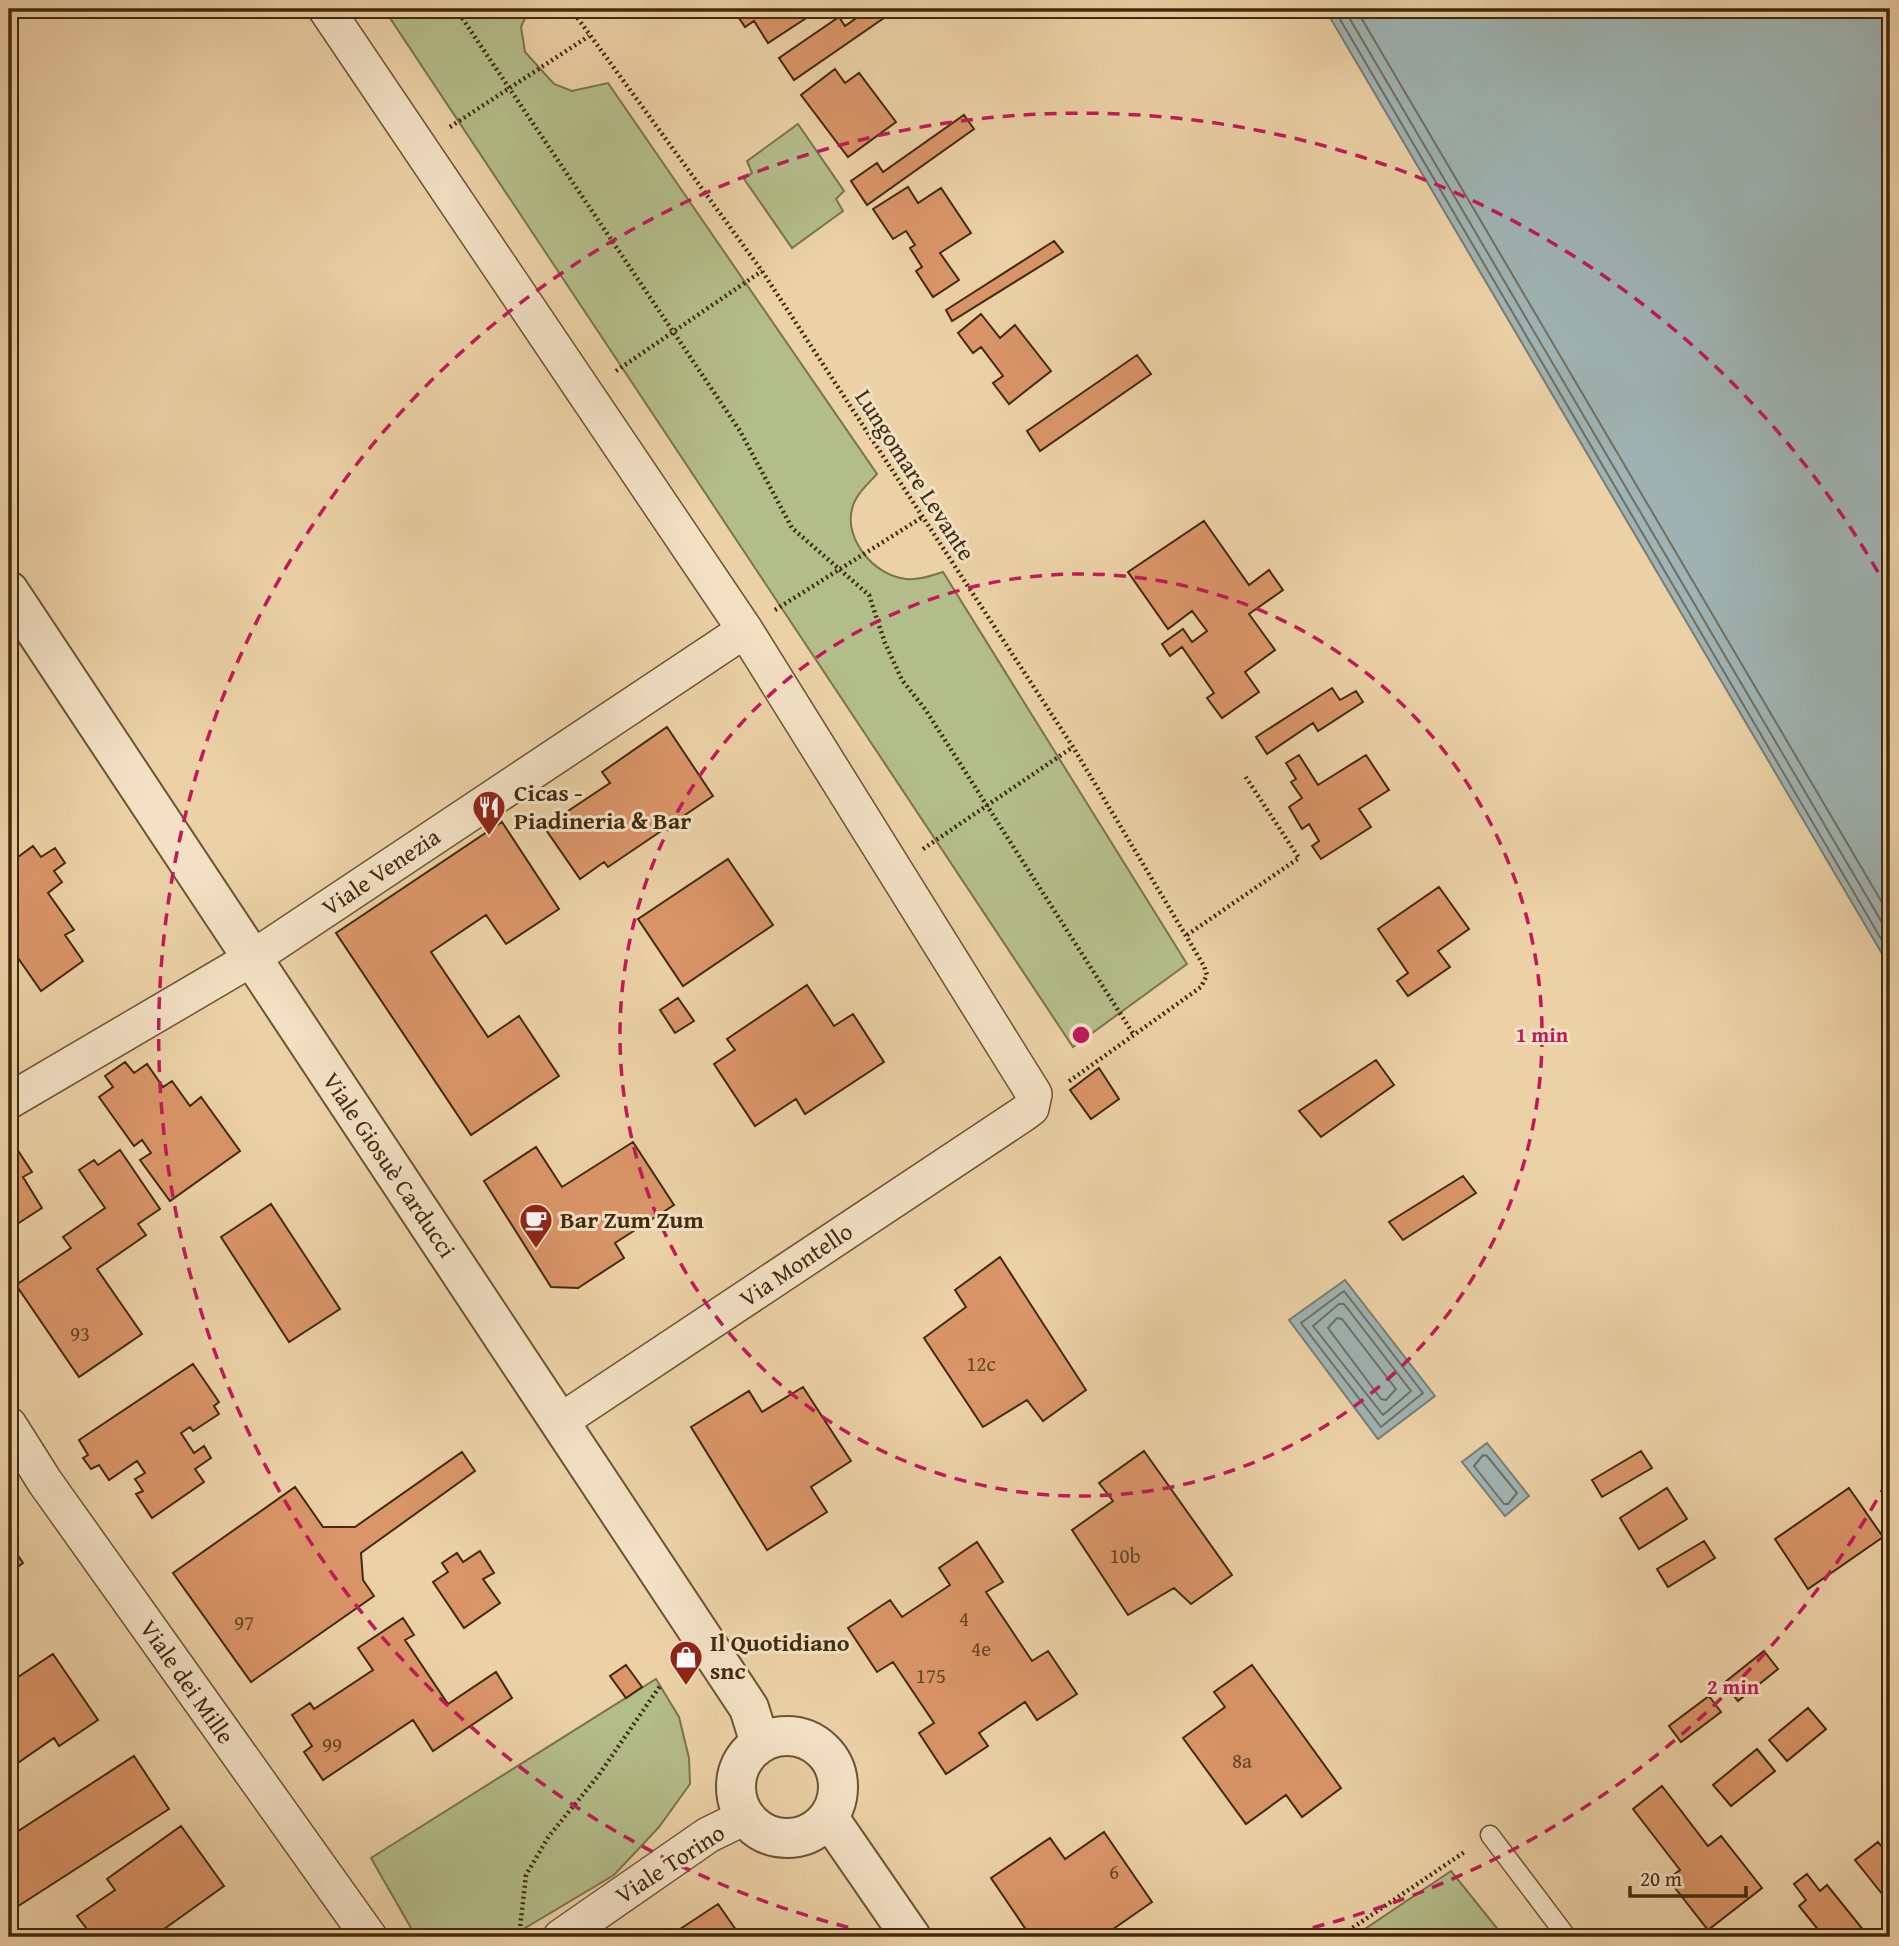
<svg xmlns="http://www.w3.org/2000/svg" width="1899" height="1946" viewBox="0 0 1899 1946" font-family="'Gentium Book Plus',serif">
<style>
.green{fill:#b3bd8a;stroke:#7a744c;stroke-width:2}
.water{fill:#9fb4b4;stroke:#797d71;stroke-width:2}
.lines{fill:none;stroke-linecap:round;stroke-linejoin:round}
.shore{stroke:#706f60;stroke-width:2}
.building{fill:#da9568;stroke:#412a0d;stroke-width:2}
.service-casing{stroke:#6c5433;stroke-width:21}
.minor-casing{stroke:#6c5433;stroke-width:38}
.tertiary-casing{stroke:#6c5433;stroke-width:42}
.path{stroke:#412a0d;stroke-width:4.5;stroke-dasharray:2 3.5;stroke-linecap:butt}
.service{stroke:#f3e1c5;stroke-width:18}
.minor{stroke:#f3e1c5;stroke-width:35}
.tertiary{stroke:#f3e1c5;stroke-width:38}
.ring{fill:none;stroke:#c2185b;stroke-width:3.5;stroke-dasharray:12 9}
.labels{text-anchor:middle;stroke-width:6;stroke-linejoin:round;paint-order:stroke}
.number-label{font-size:21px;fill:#674524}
.street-label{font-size:24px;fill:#412a0d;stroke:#f3e1c5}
.poi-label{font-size:24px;font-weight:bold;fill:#412a0d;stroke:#f3e1c5;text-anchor:start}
.centre{fill:#c2185b;stroke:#f3e1c5;stroke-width:3.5}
.ring-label{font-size:21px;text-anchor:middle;font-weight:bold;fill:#c2185b;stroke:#f3e1c5;stroke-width:6;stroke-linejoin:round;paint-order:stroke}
</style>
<rect width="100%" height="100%" fill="#ecd1a6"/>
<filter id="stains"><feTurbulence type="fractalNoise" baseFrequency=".00286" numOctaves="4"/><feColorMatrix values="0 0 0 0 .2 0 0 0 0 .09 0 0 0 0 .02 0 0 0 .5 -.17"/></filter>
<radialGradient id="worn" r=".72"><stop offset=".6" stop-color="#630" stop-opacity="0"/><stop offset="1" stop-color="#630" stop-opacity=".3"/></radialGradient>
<path class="green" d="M 384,9 L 529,9 L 521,27 L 525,52 L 554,84 L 572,91 L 608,83 L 877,474 C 867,485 855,495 852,509 C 844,540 875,576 906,579 C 919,580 930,576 943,572 L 1187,964 L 1073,1047 Z
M 798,124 L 844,191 L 836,199 L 843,211 L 792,248 L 744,179 L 752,173 L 747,161 Z
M 656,1679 L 679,1717 L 689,1758 L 690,1784 L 659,1827 L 614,1875 L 510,1937 L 415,1935 L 371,1858 Z
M 1451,1871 L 1504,1937 L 1353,1937 Z"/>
<path class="water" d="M 1325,9 L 1890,9 L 1890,967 Z
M 1345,1280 L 1435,1396 L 1378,1439 L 1289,1320 Z
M 1487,1443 L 1529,1496 L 1505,1516 L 1462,1462 Z"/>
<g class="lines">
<path class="shore" d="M 1334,9 L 1890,954
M 1344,9 L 1890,936
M 1356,9 L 1890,916
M 1344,1291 L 1423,1393 L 1381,1427 L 1301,1323 Z
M 1339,1304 L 1344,1304 L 1411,1391 L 1383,1415 L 1313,1326 Z
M 1337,1318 L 1342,1319 L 1396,1389 L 1386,1400 L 1381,1399 L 1328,1328 Z
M 1483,1455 L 1487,1456 L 1517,1493 L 1508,1504 L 1504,1504 L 1474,1466 Z"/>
</g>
<path class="building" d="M 733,9 L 820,9 L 768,43 L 754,21 L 745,27 Z
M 869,9 L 897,9 L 794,80 L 779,58 L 839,17 L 845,26 Z
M 835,69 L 845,83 L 859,73 L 896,122 L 848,157 L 801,95 Z
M 964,115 L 974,129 L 867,205 L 851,181 L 877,163 L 883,172 Z
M 908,187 L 918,203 L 941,188 L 971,233 L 940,253 L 959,280 L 933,297 L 916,271 L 922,267 L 910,248 L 915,245 L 906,231 L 893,239 L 873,209 Z
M 1054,241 L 1063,252 L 952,321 L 946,310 Z
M 981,314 L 1000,338 L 1015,325 L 1051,371 L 1009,404 L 993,383 L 1003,376 L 981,347 L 973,353 L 958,333 Z
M 1137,355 L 1151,374 L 1040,451 L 1027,431 Z
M 1204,521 L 1249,585 L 1269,570 L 1283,590 L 1249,614 L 1275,650 L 1245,672 L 1259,692 L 1222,718 L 1207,698 L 1214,693 L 1182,647 L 1170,656 L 1162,644 L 1183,629 L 1192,642 L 1207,631 L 1192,611 L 1168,629 L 1128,572 Z
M 1332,688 L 1340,700 L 1356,691 L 1363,702 L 1318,731 L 1313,723 L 1267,754 L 1256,737 Z
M 667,727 L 713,796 L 608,867 L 604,862 L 580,879 L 544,827 L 610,783 L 602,772 Z
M 1299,755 L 1318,785 L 1366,755 L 1389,790 L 1359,809 L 1371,827 L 1321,859 L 1312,846 L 1319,841 L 1309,824 L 1302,829 L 1289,807 L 1302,798 L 1291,782 L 1296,779 L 1286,763 Z
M 502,822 L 559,909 L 506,944 L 486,915 L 431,952 L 488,1037 L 519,1016 L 559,1076 L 471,1135 L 336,933 Z
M 33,846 L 41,857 L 55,848 L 65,863 L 54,871 L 62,882 L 48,893 L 74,930 L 65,935 L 83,961 L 41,991 L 9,945 L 9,869 L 16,864 L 14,860 Z
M 728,859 L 773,925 L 683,986 L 638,919 Z
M 1439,887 L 1469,929 L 1438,951 L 1450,967 L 1408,996 L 1397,981 L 1408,973 L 1378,929 Z
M 807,985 L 834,1026 L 853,1014 L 884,1062 L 805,1114 L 796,1099 L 755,1126 L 714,1064 L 735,1050 L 727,1039 Z
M 678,998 L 694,1021 L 675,1033 L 660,1010 Z
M 1376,1060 L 1394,1085 L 1321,1137 L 1299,1111 Z
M 125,1062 L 134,1073 L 147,1064 L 163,1087 L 172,1081 L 190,1106 L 201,1097 L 240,1151 L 170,1201 L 140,1160 L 151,1153 L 142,1140 L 134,1146 L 99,1097 L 113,1087 L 105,1076 Z
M 1099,1068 L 1119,1099 L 1091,1119 L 1070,1090 Z
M 11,1140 L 32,1172 L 23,1177 L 42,1208 L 11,1228 Z
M 633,1142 L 674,1205 L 615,1243 L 624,1258 L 578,1288 L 551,1287 L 484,1181 L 536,1147 L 562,1187 Z
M 120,1150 L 160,1209 L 138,1224 L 146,1235 L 97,1269 L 142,1334 L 79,1377 L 16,1285 L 71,1248 L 63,1237 L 105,1208 L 79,1170 L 94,1160 L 98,1165 Z
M 1463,1176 L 1476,1193 L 1403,1240 L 1389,1222 Z
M 271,1204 L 340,1309 L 289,1342 L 221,1237 Z
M 1000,1257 L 1086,1390 L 1043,1421 L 1027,1400 L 983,1427 L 924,1338 L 966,1307 L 955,1290 Z
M 193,1364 L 219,1402 L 214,1406 L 219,1414 L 193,1431 L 190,1427 L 181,1433 L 194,1453 L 204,1446 L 211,1458 L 195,1469 L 204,1482 L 152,1518 L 136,1494 L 143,1491 L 135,1479 L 145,1473 L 137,1461 L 109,1480 L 99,1465 L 91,1469 L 83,1458 L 88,1455 L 79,1440 Z
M 803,1387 L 851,1461 L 811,1487 L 827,1512 L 767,1550 L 691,1427 L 749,1391 L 762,1412 Z
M 1144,1451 L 1232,1575 L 1191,1604 L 1174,1588 L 1128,1615 L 1072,1530 L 1113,1501 L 1099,1483 Z
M 1641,1451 L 1652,1468 L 1602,1497 L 1592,1480 Z
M 462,1452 L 475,1471 L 361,1553 L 363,1580 L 374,1596 L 251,1682 L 173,1573 L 295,1487 L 323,1527 L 355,1527 Z
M 1667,1488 L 1687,1519 L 1639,1549 L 1620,1518 Z
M 1849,1488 L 1883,1537 L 1808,1589 L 1775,1539 Z
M 1704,1541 L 1715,1558 L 1668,1587 L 1657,1569 Z
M 9,1542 L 23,1563 L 9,1573 Z
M 977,1542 L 1003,1582 L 986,1592 L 1032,1661 L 1048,1651 L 1077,1694 L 1037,1720 L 1025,1702 L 979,1733 L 988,1746 L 946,1774 L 919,1733 L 934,1723 L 893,1662 L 877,1672 L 848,1628 L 890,1600 L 902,1617 L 950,1585 L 939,1568 Z
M 480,1551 L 494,1573 L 483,1579 L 500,1603 L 464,1628 L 433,1582 L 448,1572 L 442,1563 L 457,1553 L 463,1562 Z
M 403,1618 L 414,1635 L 405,1640 L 448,1704 L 496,1672 L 512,1698 L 433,1751 L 413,1720 L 323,1780 L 304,1752 L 312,1746 L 292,1715 L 310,1703 L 314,1709 L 373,1670 L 358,1648 Z
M 1764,1651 L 1778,1669 L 1738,1701 L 1724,1683 Z
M 53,1654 L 98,1720 L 59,1746 L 54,1738 L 9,1769 L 9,1683 Z
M 626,1665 L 642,1687 L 626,1698 L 610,1676 Z
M 1252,1665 L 1341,1788 L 1302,1817 L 1286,1795 L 1246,1824 L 1183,1738 L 1225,1707 L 1214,1692 Z
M 1709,1696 L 1721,1712 L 1681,1742 L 1669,1726 Z
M 1808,1708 L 1826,1729 L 1787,1761 L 1769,1740 Z
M 1757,1749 L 1775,1771 L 1731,1806 L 1713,1785 Z
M 134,1756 L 169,1809 L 9,1912 L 9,1837 Z
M 1662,1786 L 1708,1846 L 1721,1836 L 1762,1888 L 1708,1930 L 1668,1879 L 1680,1870 L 1633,1809 Z
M 181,1826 L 224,1886 L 153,1937 L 93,1937 L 77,1916 L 115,1890 L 107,1879 Z
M 1104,1832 L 1152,1902 L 1109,1932 L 1113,1937 L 1031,1937 L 991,1878 L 1050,1838 L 1065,1859 Z
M 1878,1842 L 1890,1857 L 1890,1904 L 1855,1860 Z
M 1807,1874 L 1820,1891 L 1827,1885 L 1869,1937 L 1824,1937 L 1799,1906 L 1806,1900 L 1794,1884 Z
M 718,1904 L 741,1937 L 668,1937 Z"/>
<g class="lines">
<defs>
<path id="service" d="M 1490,1835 L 1567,1937"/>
<path id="minor" d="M 326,9 L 745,630 L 1034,1094 L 1031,1108 L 1023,1114 L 561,1421
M 9,1101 L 251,959 L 745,630
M 9,1425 L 45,1482 L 369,1937
M 561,1937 L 708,1835 L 745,1817"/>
<path id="tertiary" d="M 9,591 L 749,1708 L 760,1743
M736 1787a51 51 0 1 1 102 0a51 51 0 1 1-102 0Z
M 829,1818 L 911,1937"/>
</defs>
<use href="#service" class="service-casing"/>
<use href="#minor" class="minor-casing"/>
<use href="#tertiary" class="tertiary-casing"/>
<path class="path" d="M 456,9 L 740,431 L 792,528 L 869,595 L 885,643 L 902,680 L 925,709 L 1134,1035
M 571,9 L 762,271 L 1073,747 L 1204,966 L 1207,975 L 1201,987 L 1068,1082
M 450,127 L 589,36
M 616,371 L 762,271
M 775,610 L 921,518
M 923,849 L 1073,747
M 1187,935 L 1299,858 L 1245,776
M 519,1937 L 526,1875 L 549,1836 L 598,1776 L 660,1686
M 1339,1937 L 1466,1851"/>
<use href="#service" class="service"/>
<use href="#minor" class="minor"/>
<use href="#tertiary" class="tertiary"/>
</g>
<g class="ring">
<circle cx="1081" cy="1035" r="461"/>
<path d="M1887 1482A922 922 0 0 1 1273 1937M889 1937A922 922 0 1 1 1887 588"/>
</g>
<defs>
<symbol id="restaurant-pin" viewBox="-11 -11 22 30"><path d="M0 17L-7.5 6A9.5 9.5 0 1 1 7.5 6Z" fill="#8f2418" stroke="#f3e1c5"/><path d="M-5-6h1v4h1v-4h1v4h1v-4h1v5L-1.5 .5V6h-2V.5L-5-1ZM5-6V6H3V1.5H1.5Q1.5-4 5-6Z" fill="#fff"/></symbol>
<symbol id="cafe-pin" viewBox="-11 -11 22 30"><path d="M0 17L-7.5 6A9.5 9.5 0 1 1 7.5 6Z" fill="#8f2418" stroke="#f3e1c5"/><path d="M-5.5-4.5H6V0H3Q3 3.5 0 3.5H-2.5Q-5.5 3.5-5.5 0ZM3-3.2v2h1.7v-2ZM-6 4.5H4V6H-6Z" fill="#fff"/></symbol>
<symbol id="shop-pin" viewBox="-11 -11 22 30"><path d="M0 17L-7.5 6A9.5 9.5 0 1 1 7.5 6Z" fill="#8f2418" stroke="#f3e1c5"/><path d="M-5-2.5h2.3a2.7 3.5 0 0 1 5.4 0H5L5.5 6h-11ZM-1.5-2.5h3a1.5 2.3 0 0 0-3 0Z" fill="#fff"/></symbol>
</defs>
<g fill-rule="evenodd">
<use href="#restaurant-pin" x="470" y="788" width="38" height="52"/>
<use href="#cafe-pin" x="517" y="1201" width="38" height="52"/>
<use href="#shop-pin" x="667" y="1638" width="38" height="52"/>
</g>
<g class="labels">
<g class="number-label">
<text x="80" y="1341">93</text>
<text x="981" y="1371">12c</text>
<text x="1125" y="1563">10b</text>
<text x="964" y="1626">4</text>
<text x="244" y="1630">97</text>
<text x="981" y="1656">4e</text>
<text x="931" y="1683">175</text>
<text x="332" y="1752">99</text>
<text x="1242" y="1768">8a</text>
<text x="1114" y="1879">6</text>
</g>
<g class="street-label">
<text transform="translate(915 475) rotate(57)" y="8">Lungomare Levante</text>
<text transform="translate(381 872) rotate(-34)" y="8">Viale Venezia</text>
<text transform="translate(389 1165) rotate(56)" y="8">Viale Giosuè Carducci</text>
<text transform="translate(796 1265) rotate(-34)" y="8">Via Montello</text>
<text transform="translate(187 1682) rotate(55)" y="8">Viale dei Mille</text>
<text transform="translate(670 1864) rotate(-33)" y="8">Viale Torino</text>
</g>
<g class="poi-label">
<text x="514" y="801">Cicas -<tspan x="514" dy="28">Piadineria &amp; Bar</tspan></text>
<text x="560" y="1228">Bar Zum Zum</text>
<text x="710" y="1651">Il Quotidiano<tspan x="710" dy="28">snc</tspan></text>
</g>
</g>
<circle cx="1081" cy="1035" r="10" class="centre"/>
<g class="ring-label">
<text x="1542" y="1042">1 min</text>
<text x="1733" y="1694">2 min</text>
</g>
<rect width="1899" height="1946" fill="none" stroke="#ecd1a6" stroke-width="35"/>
<rect x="10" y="10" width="1878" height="1925" fill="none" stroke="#412a0d" stroke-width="3.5"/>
<rect x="18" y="18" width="1864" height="1911" fill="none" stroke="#412a0d" stroke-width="2"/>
<path d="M1630 1886v10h116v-10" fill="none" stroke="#412a0d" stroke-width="3.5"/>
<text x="1640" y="1886" font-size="21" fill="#412a0d" stroke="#f3e1c5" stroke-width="5" paint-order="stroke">20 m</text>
<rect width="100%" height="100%" filter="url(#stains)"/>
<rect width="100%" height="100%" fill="url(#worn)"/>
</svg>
